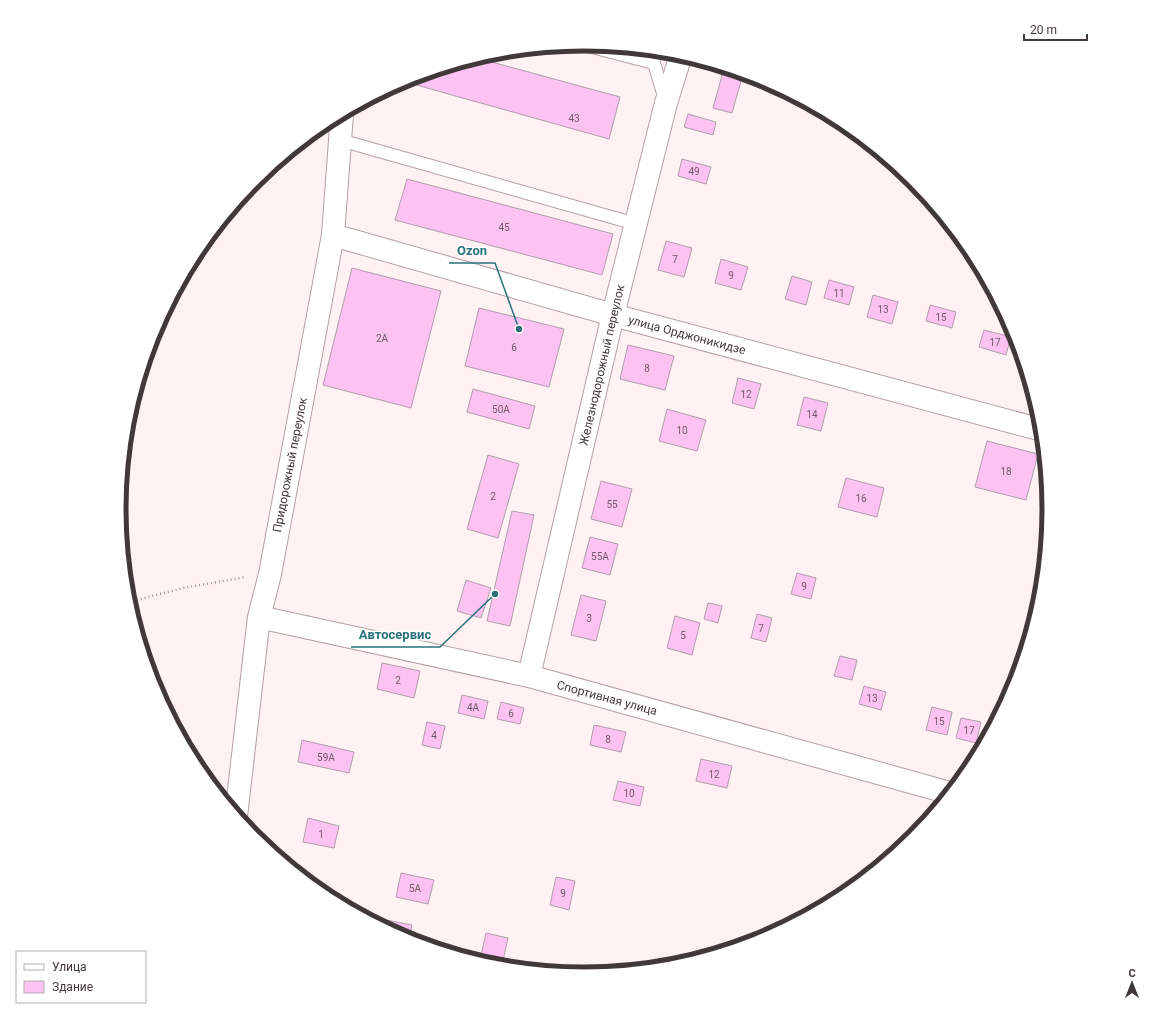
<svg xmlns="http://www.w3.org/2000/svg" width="1168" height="1019" viewBox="0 0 1168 1019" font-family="Roboto,sans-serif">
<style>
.building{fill:#fcc2f1;stroke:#ae9fab}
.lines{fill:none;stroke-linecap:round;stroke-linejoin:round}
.lane-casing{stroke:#b5a0a4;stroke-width:14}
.street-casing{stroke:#b5a0a4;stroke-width:24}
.path{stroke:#a09597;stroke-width:2.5;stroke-dasharray:1 3;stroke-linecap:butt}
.lane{stroke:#fff;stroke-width:12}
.street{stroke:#fff;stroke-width:22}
.labels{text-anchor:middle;stroke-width:3;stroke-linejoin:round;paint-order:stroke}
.number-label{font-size:10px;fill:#705a68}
.street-label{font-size:12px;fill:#41383a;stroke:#fff}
.rim{fill:none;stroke:#41383a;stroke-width:5}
.leader{fill:none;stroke:#29727c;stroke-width:1.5}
.callout-dot{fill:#29727c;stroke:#fff;stroke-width:1.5}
.callout-label{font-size:13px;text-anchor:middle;font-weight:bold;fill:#29727c;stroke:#fff;stroke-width:3;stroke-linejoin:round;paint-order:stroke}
</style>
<rect width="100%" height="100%" fill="#fff1f4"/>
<path class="building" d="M 477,58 L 620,97 L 609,139 L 402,81 L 406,79 Z
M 724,68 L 743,74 L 732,113 L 713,108 Z
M 688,114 L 716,122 L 713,135 L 684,127 Z
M 682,159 L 711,167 L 706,184 L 678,176 Z
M 407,179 L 613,234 L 602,275 L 395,220 Z
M 666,241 L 692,248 L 684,277 L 658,270 Z
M 721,259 L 748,267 L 741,290 L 715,283 Z
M 352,268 L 441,291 L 411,408 L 323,385 Z
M 792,276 L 812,282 L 806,305 L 785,299 Z
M 829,280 L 854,287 L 849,305 L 824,298 Z
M 873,295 L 898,302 L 892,324 L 867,317 Z
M 930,305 L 956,312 L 952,328 L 926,321 Z
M 479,308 L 564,329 L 549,387 L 465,366 Z
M 984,330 L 1011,337 L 1006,355 L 979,347 Z
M 628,345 L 674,356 L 665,390 L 620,379 Z
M 1021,355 L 1024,365 L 1019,364 Z
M 738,378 L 761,384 L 754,409 L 732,403 Z
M 473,389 L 535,406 L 529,429 L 467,412 Z
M 804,397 L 828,403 L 821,431 L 797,425 Z
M 667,409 L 706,420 L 697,451 L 659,441 Z
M 987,441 L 1038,454 L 1026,500 L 975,487 Z
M 488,455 L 519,464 L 498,538 L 467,529 Z
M 846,478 L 884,488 L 877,517 L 838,507 Z
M 601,481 L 632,489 L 622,527 L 591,519 Z
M 512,511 L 534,515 L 510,626 L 487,621 Z
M 590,537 L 618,544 L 610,575 L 582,568 Z
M 797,573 L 816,578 L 811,599 L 791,594 Z
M 466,580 L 491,588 L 481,618 L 457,611 Z
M 581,595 L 606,601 L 596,641 L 571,635 Z
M 708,603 L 722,606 L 718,623 L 704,619 Z
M 757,614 L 772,618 L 766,642 L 751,638 Z
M 675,616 L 700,623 L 692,655 L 667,648 Z
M 840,656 L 857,660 L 852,680 L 834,676 Z
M 382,663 L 420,671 L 414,698 L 377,689 Z
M 864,686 L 886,692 L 881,710 L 859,704 Z
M 462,695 L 488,701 L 484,719 L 458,713 Z
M 501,702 L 524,708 L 520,724 L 497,719 Z
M 932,707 L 952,712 L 947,735 L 926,730 Z
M 961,718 L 981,722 L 976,743 L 956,738 Z
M 427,722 L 445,726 L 440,749 L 422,745 Z
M 594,725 L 626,732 L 621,752 L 590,745 Z
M 302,740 L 354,752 L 349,773 L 298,762 Z
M 701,759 L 732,766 L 727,788 L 696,781 Z
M 618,781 L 644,787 L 640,806 L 613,800 Z
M 308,818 L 339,826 L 334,848 L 303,842 Z
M 897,843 L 905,846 L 893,855 Z
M 401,873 L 434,880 L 428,904 L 396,897 Z
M 556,877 L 575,881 L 569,910 L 550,905 Z
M 381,919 L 412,925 L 409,940 L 380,925 Z
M 486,933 L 508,938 L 502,965 L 480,960 Z
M 584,971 L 597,974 L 583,975 Z"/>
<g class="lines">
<defs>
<path id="lane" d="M 580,44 L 654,63
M 652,51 L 654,63 L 665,100
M 340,140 L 636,224"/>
<path id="street" d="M 333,235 L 613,315 L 1042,430
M 259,617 L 529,676 L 950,793
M 529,676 L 613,315 L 666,103 L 681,55
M 236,816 L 259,617 L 270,574 L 333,235 L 342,114"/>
</defs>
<use href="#lane" class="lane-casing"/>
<use href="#street" class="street-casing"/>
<path class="path" d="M 133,601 L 183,588 L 246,577"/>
<use href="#lane" class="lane"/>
<use href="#street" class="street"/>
</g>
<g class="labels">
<g class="number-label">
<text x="574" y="122">43</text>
<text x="694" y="175">49</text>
<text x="504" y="231">45</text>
<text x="675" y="263">7</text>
<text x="731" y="279">9</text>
<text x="839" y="297">11</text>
<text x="883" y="313">13</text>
<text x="941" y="321">15</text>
<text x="382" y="342">2А</text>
<text x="995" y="346">17</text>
<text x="514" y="351">6</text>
<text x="647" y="372">8</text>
<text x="746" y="398">12</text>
<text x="501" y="413">50А</text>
<text x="812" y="418">14</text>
<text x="682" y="434">10</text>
<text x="1006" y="475">18</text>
<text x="493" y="500">2</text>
<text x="861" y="502">16</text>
<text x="612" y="508">55</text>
<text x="600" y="560">55А</text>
<text x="804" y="590">9</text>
<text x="589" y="622">3</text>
<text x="761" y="632">7</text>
<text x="683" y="639">5</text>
<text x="398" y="684">2</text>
<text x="872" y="702">13</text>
<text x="473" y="711">4А</text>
<text x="511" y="717">6</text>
<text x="939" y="725">15</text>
<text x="969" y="734">17</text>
<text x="434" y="739">4</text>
<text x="608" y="743">8</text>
<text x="326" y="761">59А</text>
<text x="714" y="778">12</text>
<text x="629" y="797">10</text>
<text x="321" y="838">1</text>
<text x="415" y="892">5А</text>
<text x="563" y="897">9</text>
</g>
<g class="street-label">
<text transform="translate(687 335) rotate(15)" y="4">улица Орджоникидзе</text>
<text transform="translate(602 365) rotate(-77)" y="4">Железнодорожный переулок</text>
<text transform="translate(290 465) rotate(-79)" y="4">Придорожный переулок</text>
<text transform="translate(607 698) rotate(15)" y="4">Спортивная улица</text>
</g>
</g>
<path d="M0 0H1168V1019H0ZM126 509a458 458 0 1 1 916 0a458 458 0 1 1-916 0Z" fill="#fff" fill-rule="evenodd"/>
<path class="rim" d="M126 509a458 458 0 1 1 916 0a458 458 0 1 1-916 0Z"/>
<path class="leader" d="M519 329L495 263H449M495 594L440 647H351"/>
<g class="callout-dot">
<circle cx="519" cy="329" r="4"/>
<circle cx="495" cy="594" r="4"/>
</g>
<g class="callout-label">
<text x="472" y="255">Ozon</text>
<text x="395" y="639">Автосервис</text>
</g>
<rect x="16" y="951" width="130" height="52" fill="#ffffff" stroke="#b3afb0"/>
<rect x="24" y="964" width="20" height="6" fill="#ffffff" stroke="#b3afb0"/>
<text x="52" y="971" font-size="12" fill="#41383a">Улица</text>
<rect x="24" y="981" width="20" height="12" fill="#fcc2f1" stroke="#b3afb0"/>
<text x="52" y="991" font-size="12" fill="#41383a">Здание</text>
<g transform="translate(1132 983)" stroke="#ffffff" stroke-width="3" paint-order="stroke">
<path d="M0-3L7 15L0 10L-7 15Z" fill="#41383a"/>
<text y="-6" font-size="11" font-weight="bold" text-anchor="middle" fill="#41383a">С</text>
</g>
<path d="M1024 34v6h63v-6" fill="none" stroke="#41383a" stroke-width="2"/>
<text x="1030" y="34" font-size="12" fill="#41383a" stroke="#ffffff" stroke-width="3" paint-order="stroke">20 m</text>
</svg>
